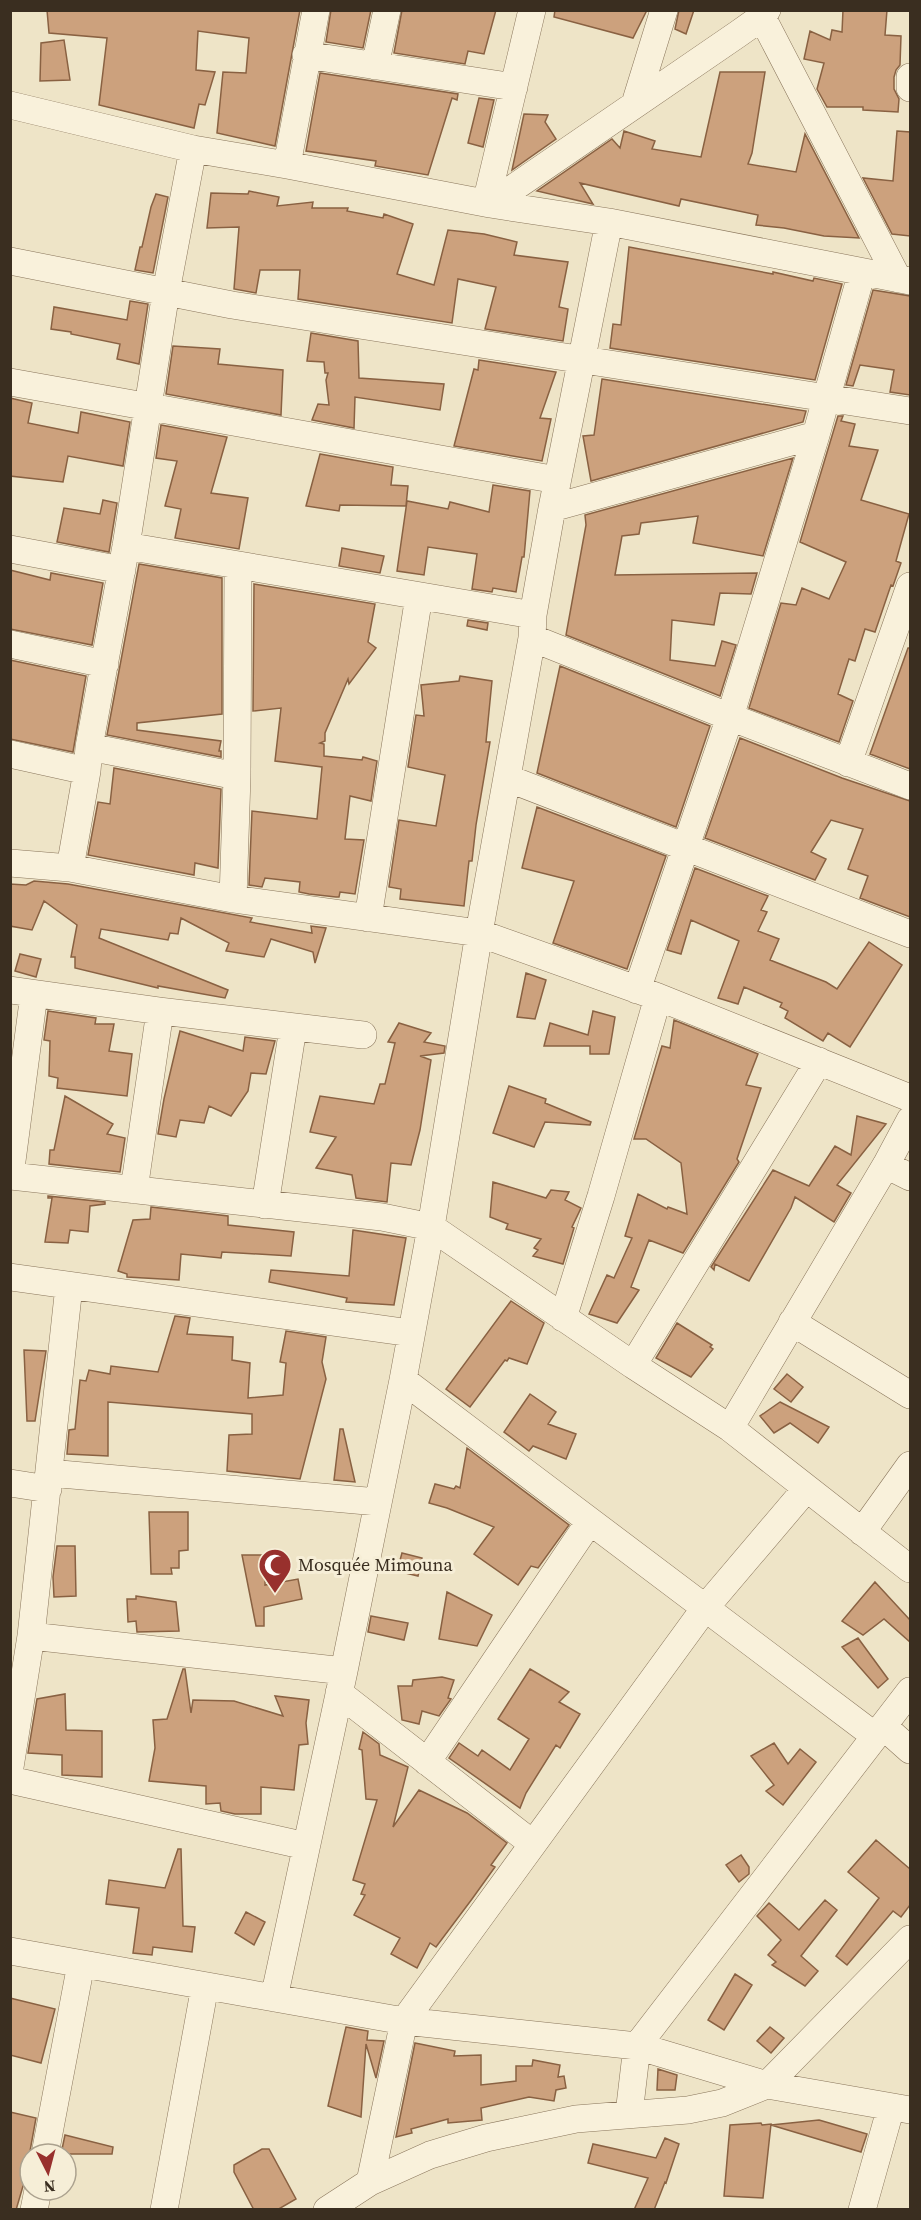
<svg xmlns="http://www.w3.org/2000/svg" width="921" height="2220" viewBox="0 0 921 2220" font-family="'Source Serif 4',serif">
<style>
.building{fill:#cca17d;stroke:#896142;stroke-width:1.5}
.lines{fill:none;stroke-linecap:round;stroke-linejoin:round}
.street-casing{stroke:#8a765c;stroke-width:28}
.street{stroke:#f9f1db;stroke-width:27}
.labels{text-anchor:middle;stroke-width:6;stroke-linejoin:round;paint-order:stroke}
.poi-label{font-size:18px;fill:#3a2e20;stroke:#f6eed7;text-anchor:start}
</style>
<rect width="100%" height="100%" fill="#eee4c7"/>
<path class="building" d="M 47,10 L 300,10 L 275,146 L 217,133 L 223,72 L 246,73 L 249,38 L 198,31 L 196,70 L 215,72 L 205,105 L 199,104 L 194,128 L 99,105 L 107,38 L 49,33 Z
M 331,10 L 371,10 L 363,48 L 326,42 Z
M 402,10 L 496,10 L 484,54 L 468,51 L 465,64 L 394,53 Z
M 555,10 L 647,10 L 633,38 L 554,17 Z
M 679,10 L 694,10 L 686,34 L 675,29 Z
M 843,10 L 887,10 L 885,35 L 901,36 L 900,65 L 896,70 L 894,77 L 894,89 L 899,99 L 898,112 L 863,110 L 863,107 L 827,107 L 817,89 L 824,63 L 804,59 L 810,31 L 830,40 L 832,30 L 842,32 Z
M 64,40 L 70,80 L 40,81 L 41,43 Z
M 720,72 L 765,72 L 752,153 L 748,164 L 796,172 L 805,134 L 859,238 L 824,236 L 784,228 L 756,225 L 758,215 L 681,199 L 679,206 L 580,183 L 593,204 L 537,191 L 612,139 L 620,148 L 624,131 L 655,141 L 652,149 L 701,157 Z
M 320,73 L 458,94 L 457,100 L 452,98 L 428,175 L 375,166 L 376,161 L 306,151 Z
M 479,98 L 494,100 L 483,147 L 468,143 Z
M 524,114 L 548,115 L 545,122 L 556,139 L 512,170 Z
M 897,131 L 910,132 L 910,236 L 892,234 L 863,178 L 893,181 Z
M 249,191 L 279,197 L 277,206 L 313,202 L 312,208 L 348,208 L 347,211 L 383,218 L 384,214 L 413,224 L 397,274 L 434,285 L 448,230 L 484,234 L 517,242 L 514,255 L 568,262 L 559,307 L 568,309 L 563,341 L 485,329 L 496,287 L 458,279 L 452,323 L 298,299 L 300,270 L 260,270 L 256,293 L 234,289 L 239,227 L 207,228 L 211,193 L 248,194 Z
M 156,194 L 168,197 L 153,273 L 135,270 L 140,247 L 142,247 L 151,207 Z
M 629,247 L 773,274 L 773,272 L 813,281 L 814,278 L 842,284 L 815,380 L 610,348 L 613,324 L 621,325 Z
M 873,290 L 910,296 L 910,395 L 890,392 L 894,370 L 860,365 L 853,386 L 846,385 Z
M 130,301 L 148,304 L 139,364 L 117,359 L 120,344 L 71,334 L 71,332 L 51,329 L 54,307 L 127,320 Z
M 311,333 L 358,341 L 359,378 L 444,384 L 440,410 L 355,397 L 354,428 L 312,420 L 318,404 L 329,405 L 326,380 L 328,373 L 325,373 L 324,362 L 307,361 Z
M 173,346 L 220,349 L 218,364 L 283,370 L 281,415 L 166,394 Z
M 479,360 L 556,372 L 540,418 L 551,419 L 542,461 L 454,446 L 474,369 L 478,370 Z
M 602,379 L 806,411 L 803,422 L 591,481 L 583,436 L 594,435 Z
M 10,398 L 32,403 L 28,423 L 78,433 L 81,412 L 130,422 L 123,466 L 68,456 L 63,482 L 10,476 Z
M 838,416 L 843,416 L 841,421 L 855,424 L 849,446 L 878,450 L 861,500 L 909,514 L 896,561 L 901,563 L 893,586 L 891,585 L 875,632 L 865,629 L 855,661 L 849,659 L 838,694 L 853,701 L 839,742 L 749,708 L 781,603 L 796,605 L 802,588 L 829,599 L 846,562 L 800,542 Z
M 161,425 L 227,437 L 211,493 L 248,498 L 239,549 L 175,538 L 181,509 L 165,506 L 177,461 L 156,458 Z
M 320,454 L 393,467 L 391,485 L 408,486 L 406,506 L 340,505 L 339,511 L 306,506 Z
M 793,458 L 763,556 L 693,543 L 698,516 L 641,523 L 639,534 L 622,536 L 615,575 L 757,573 L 751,594 L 720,593 L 714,625 L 672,620 L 670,660 L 715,666 L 722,641 L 736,645 L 720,696 L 566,635 L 586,525 L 585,515 Z
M 493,485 L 530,491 L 524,557 L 522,557 L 516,592 L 493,588 L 492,592 L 472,589 L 477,554 L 428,547 L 424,575 L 397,571 L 407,501 L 448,509 L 450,502 L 489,512 Z
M 103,500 L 117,503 L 109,552 L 57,542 L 64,508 L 100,514 Z
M 342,548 L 384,556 L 380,573 L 339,566 Z
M 139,564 L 222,578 L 222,714 L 137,723 L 137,730 L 221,741 L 219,751 L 221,751 L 221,757 L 107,735 Z
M 10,570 L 50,580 L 51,573 L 103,583 L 92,645 L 10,629 Z
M 254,584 L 375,604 L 368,642 L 376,648 L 349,684 L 348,679 L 325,733 L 325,741 L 320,743 L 324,744 L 324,756 L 362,760 L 363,757 L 377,761 L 371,801 L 350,796 L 345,839 L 364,840 L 355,894 L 340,892 L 339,897 L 336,897 L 309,894 L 299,892 L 300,882 L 265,878 L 262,887 L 249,885 L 252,811 L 317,819 L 322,767 L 275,761 L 281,708 L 253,711 Z
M 468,620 L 488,623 L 487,630 L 467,626 Z
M 908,648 L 910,648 L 910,769 L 870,754 Z
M 10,660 L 86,676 L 73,752 L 10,739 Z
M 560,666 L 710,726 L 676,827 L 537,773 Z
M 460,676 L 492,681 L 486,742 L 490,742 L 476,825 L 472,861 L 469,861 L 464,906 L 400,899 L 401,889 L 389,887 L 399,820 L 436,826 L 445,775 L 408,767 L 416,715 L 424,716 L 421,685 L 459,681 Z
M 740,738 L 842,778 L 910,801 L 910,917 L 860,898 L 868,876 L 848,869 L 863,829 L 831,820 L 811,852 L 826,859 L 815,880 L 705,838 Z
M 114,768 L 221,789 L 218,868 L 195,863 L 194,875 L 88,855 L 98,802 L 110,804 Z
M 537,807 L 666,856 L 627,969 L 553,943 L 574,881 L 522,868 Z
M 695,868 L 768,896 L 761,910 L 767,912 L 758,931 L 779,939 L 770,960 L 826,982 L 837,989 L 869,942 L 902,965 L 850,1047 L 828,1033 L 823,1041 L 785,1018 L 788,1011 L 780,1007 L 782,1003 L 744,987 L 738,1004 L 718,998 L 739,941 L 691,920 L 681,954 L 667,950 Z
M 34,881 L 68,884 L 252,918 L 250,922 L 312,933 L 311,926 L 326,928 L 315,963 L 313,952 L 271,939 L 264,957 L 226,951 L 229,943 L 181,918 L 178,934 L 170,933 L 168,940 L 101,929 L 99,938 L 228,990 L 225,998 L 158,986 L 158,988 L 75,968 L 75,957 L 71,957 L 77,925 L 44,901 L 32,930 L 10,926 L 10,884 L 26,885 Z
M 20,954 L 41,959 L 36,977 L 15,971 Z
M 526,973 L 546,980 L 535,1019 L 517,1017 Z
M 48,1011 L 96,1018 L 95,1024 L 114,1024 L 109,1051 L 132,1054 L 127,1096 L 57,1088 L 58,1078 L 49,1076 L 50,1041 L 44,1040 Z
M 593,1011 L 615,1017 L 609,1054 L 590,1054 L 590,1046 L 544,1046 L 550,1023 L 588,1035 Z
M 674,1020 L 758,1054 L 746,1085 L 761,1088 L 737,1159 L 739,1162 L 683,1253 L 649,1240 L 631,1287 L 639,1290 L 617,1323 L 589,1314 L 607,1275 L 614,1278 L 632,1238 L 625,1236 L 638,1194 L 667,1209 L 668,1207 L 687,1214 L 681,1163 L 646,1139 L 634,1139 L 662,1046 L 670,1048 Z
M 399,1023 L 431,1033 L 424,1042 L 445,1046 L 444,1053 L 420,1056 L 431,1060 L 420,1130 L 411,1165 L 391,1163 L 387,1202 L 356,1198 L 352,1175 L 316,1168 L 336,1137 L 310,1132 L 320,1096 L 374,1104 L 380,1084 L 385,1084 L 395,1043 L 388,1042 Z
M 180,1031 L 243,1051 L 245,1037 L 275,1041 L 266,1074 L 251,1073 L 248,1091 L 231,1116 L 209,1106 L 204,1123 L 180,1120 L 176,1137 L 158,1134 L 164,1099 Z
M 509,1086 L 546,1099 L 545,1103 L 591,1122 L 590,1125 L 545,1122 L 534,1147 L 493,1133 Z
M 65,1096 L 113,1124 L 107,1134 L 125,1138 L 120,1172 L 49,1164 L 50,1150 L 54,1150 Z
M 857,1116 L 886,1124 L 837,1185 L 851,1193 L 834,1222 L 795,1197 L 791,1208 L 749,1281 L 715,1264 L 714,1270 L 711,1267 L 773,1170 L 809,1186 L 835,1146 L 851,1155 Z
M 493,1182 L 546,1198 L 551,1190 L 569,1192 L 565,1200 L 581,1208 L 572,1227 L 574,1228 L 563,1264 L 533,1256 L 538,1250 L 534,1248 L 541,1239 L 506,1229 L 508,1224 L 490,1217 Z
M 48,1196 L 105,1202 L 105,1204 L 90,1206 L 88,1232 L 70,1230 L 68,1243 L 45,1242 L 52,1198 L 48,1198 Z
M 151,1207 L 228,1216 L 228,1225 L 294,1232 L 291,1256 L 222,1252 L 221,1258 L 181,1254 L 179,1280 L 127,1277 L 127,1274 L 118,1271 L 133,1220 L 150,1219 Z
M 353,1230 L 406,1238 L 394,1305 L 346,1302 L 347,1298 L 269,1282 L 271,1270 L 349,1276 Z
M 511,1301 L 544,1323 L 527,1364 L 509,1358 L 507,1361 L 505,1360 L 470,1407 L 446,1389 Z
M 175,1316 L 190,1318 L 187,1334 L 233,1337 L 232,1360 L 250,1363 L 248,1398 L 283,1395 L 286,1363 L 280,1362 L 286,1331 L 326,1337 L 322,1362 L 326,1379 L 300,1479 L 227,1471 L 229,1435 L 252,1434 L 252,1414 L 108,1402 L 108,1456 L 67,1454 L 69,1430 L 75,1429 L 80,1380 L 86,1381 L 89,1370 L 110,1374 L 111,1366 L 158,1372 Z
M 677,1323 L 712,1345 L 710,1347 L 713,1349 L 691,1377 L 656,1358 Z
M 24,1350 L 46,1351 L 35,1421 L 27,1421 Z
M 787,1374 L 803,1387 L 791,1402 L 774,1389 Z
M 530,1394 L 556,1412 L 548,1424 L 576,1434 L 566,1459 L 533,1446 L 529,1451 L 504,1432 Z
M 780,1402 L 829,1427 L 818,1443 L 790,1423 L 774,1433 L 760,1416 Z
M 340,1429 L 343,1429 L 355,1482 L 334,1480 Z
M 467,1448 L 569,1525 L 538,1568 L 531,1566 L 518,1585 L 474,1554 L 494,1527 L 447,1508 L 429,1503 L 435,1484 L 454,1489 L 456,1486 L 460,1488 Z
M 149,1512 L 188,1512 L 188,1550 L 179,1551 L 179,1568 L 171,1568 L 172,1574 L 151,1574 Z
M 57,1546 L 75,1546 L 76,1596 L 54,1597 L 53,1577 Z
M 402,1553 L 422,1558 L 418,1576 L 397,1571 Z
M 242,1555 L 266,1555 L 265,1585 L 298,1579 L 302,1599 L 264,1607 L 264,1626 L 256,1626 Z
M 875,1582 L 910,1620 L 910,1642 L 884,1619 L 863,1635 L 842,1621 Z
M 447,1592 L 492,1615 L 477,1646 L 439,1639 Z
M 136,1596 L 176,1602 L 179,1631 L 137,1632 L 136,1621 L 128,1622 L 127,1599 L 136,1599 Z
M 371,1616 L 408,1623 L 404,1640 L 368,1632 Z
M 858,1638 L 888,1679 L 878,1688 L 842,1647 Z
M 183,1669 L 185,1669 L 191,1713 L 193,1700 L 234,1701 L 283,1716 L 275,1696 L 309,1700 L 306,1723 L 308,1744 L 299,1745 L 294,1790 L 261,1787 L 261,1814 L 235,1814 L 221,1811 L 220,1803 L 206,1804 L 206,1786 L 149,1781 L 155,1748 L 153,1720 L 167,1719 Z
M 530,1669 L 569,1692 L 559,1702 L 580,1714 L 560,1748 L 556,1745 L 526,1793 L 520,1808 L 449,1758 L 459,1743 L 478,1756 L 482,1750 L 510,1770 L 529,1739 L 498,1719 Z
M 442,1677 L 454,1680 L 448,1698 L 451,1699 L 439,1716 L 422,1711 L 419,1724 L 402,1720 L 398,1686 L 412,1686 L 413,1680 Z
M 65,1694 L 66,1730 L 102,1731 L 102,1777 L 62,1775 L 62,1755 L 28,1753 L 37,1699 Z
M 363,1732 L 379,1744 L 380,1755 L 408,1767 L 393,1827 L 419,1790 L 467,1813 L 507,1843 L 491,1865 L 495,1867 L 472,1899 L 436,1947 L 430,1943 L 417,1968 L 391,1954 L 400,1938 L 354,1915 L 365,1895 L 361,1894 L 365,1884 L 353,1880 L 377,1800 L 366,1799 L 362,1750 L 359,1749 Z
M 774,1743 L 788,1764 L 800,1749 L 816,1762 L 783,1805 L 766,1791 L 774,1785 L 751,1756 Z
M 876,1840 L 910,1869 L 910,1905 L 901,1917 L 893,1911 L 847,1965 L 836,1956 L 879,1898 L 848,1872 Z
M 178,1849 L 181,1849 L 183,1926 L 195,1927 L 192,1952 L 153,1947 L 152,1955 L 133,1953 L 139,1908 L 106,1904 L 109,1880 L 165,1888 Z
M 741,1855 L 749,1867 L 749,1874 L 739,1882 L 726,1865 Z
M 825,1900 L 837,1910 L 801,1956 L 818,1971 L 805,1986 L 772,1965 L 776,1962 L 768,1955 L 781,1940 L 757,1916 L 769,1903 L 799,1930 Z
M 246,1912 L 265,1922 L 254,1945 L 235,1933 Z
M 735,1974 L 752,1985 L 724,2030 L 708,2020 Z
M 10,1998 L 55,2009 L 41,2063 L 10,2055 Z
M 346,2027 L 368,2031 L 367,2040 L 384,2041 L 376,2078 L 366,2044 L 361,2117 L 328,2106 Z
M 770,2027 L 784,2038 L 771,2053 L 757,2041 Z
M 415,2043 L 455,2051 L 454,2056 L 481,2055 L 481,2085 L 516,2081 L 516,2066 L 532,2066 L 533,2060 L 560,2065 L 558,2077 L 564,2076 L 566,2088 L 556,2090 L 554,2101 L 529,2097 L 481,2108 L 482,2120 L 448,2123 L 448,2119 L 411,2129 L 412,2133 L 396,2137 Z
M 658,2069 L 677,2075 L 675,2090 L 657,2090 Z
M 10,2112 L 36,2118 L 30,2151 L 30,2177 L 23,2186 L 16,2210 L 10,2210 Z
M 819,2120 L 867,2134 L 861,2152 L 771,2125 Z
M 761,2123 L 762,2125 L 771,2124 L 763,2198 L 724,2196 L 730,2125 Z
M 65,2135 L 113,2147 L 112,2154 L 61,2154 Z
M 665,2138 L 679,2144 L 666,2183 L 665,2182 L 654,2210 L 634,2210 L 648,2178 L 588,2163 L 593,2144 L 656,2158 Z
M 262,2149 L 269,2149 L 296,2199 L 277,2210 L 254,2210 L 234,2172 L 234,2165 Z"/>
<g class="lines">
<defs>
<path id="street" d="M 762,17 L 898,279
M 306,55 L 514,87
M 375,66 L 387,10
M 910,77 L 910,88
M 635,104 L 664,10
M 10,105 L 193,149 L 287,165 L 490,204 L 609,222 L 910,281
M 287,165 L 316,10
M 486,203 L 532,10
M 490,204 L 738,34 L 762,17 L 767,10
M 10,261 L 232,305 L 910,411
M 10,382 L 557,480
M 552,508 L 816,435
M 126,546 L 533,615
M 10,549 L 122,570
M 532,638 L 730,717 L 910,786
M 10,644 L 105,664
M 89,747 L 237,776
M 10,754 L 87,771
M 848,763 L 910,586
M 507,778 L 910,934
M 10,863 L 70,868 L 233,899 L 479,933 L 658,997 L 910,1098
M 70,868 L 87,771 L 89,747 L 126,546 L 166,292 L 193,149
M 233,899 L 237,776 L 238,566
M 368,918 L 419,596
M 10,990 L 160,1011 L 363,1035
M 637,990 L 730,717 L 816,435 L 862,272
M 886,1165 L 910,1177
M 10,1176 L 34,994
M 11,1176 L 382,1217 L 431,1227 L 633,1365 L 819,1061
M 134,1190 L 160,1011
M 265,1205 L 293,1028
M 10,1277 L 411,1333
M 563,1318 L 601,1196 L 658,997
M 792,1322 L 910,1395
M 633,1365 L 730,1428 L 910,1569
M 403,1380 L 875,1736
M 730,1428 L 886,1165 L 910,1120
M 49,1473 L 378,1502
M 10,1483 L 48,1489
M 862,1532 L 910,1465
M 31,1636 L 344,1671
M 339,1693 L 533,1844
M 883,1726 L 910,1750
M 427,1762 L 590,1521
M 10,1767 L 31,1636 L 69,1286
M 10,1780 L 306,1846
M 10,1951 L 404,2021 L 637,2046 L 767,2085 L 910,2110
M 274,1998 L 344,1671 L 403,1380 L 431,1227 L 479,933 L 532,638 L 533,615 L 552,508 L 609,222
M 629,2114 L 637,2046 L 910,1691
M 45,2154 L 81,1964
M 370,2182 L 404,2021 L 705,1608 L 806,1489
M 34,2210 L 38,2190
M 164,2210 L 205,1986
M 327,2210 L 370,2182 L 430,2155 L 486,2138 L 576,2119 L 688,2110 L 722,2103 L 767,2085 L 910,1939
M 862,2210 L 891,2107"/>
</defs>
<use href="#street" class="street-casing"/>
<use href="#street" class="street"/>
</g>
<defs>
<symbol id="mosque-pin" viewBox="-11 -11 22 30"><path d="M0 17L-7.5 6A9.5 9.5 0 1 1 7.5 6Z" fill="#98302d" stroke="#f6eed7"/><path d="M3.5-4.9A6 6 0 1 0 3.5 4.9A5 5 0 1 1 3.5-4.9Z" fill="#fff"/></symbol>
</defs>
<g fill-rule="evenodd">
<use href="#mosque-pin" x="256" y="1546" width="38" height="52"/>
</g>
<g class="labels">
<g class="poi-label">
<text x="298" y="1571">Mosquée Mimouna</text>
</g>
</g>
<rect width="921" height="2220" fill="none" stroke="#3a2e20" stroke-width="24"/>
<g transform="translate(48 2172) rotate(174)"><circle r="28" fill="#f6eed7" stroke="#aba18e" stroke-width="1.5"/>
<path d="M0-4.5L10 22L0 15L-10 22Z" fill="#98302d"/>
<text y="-9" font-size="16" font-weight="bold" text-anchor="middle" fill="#3a2e20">N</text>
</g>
</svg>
